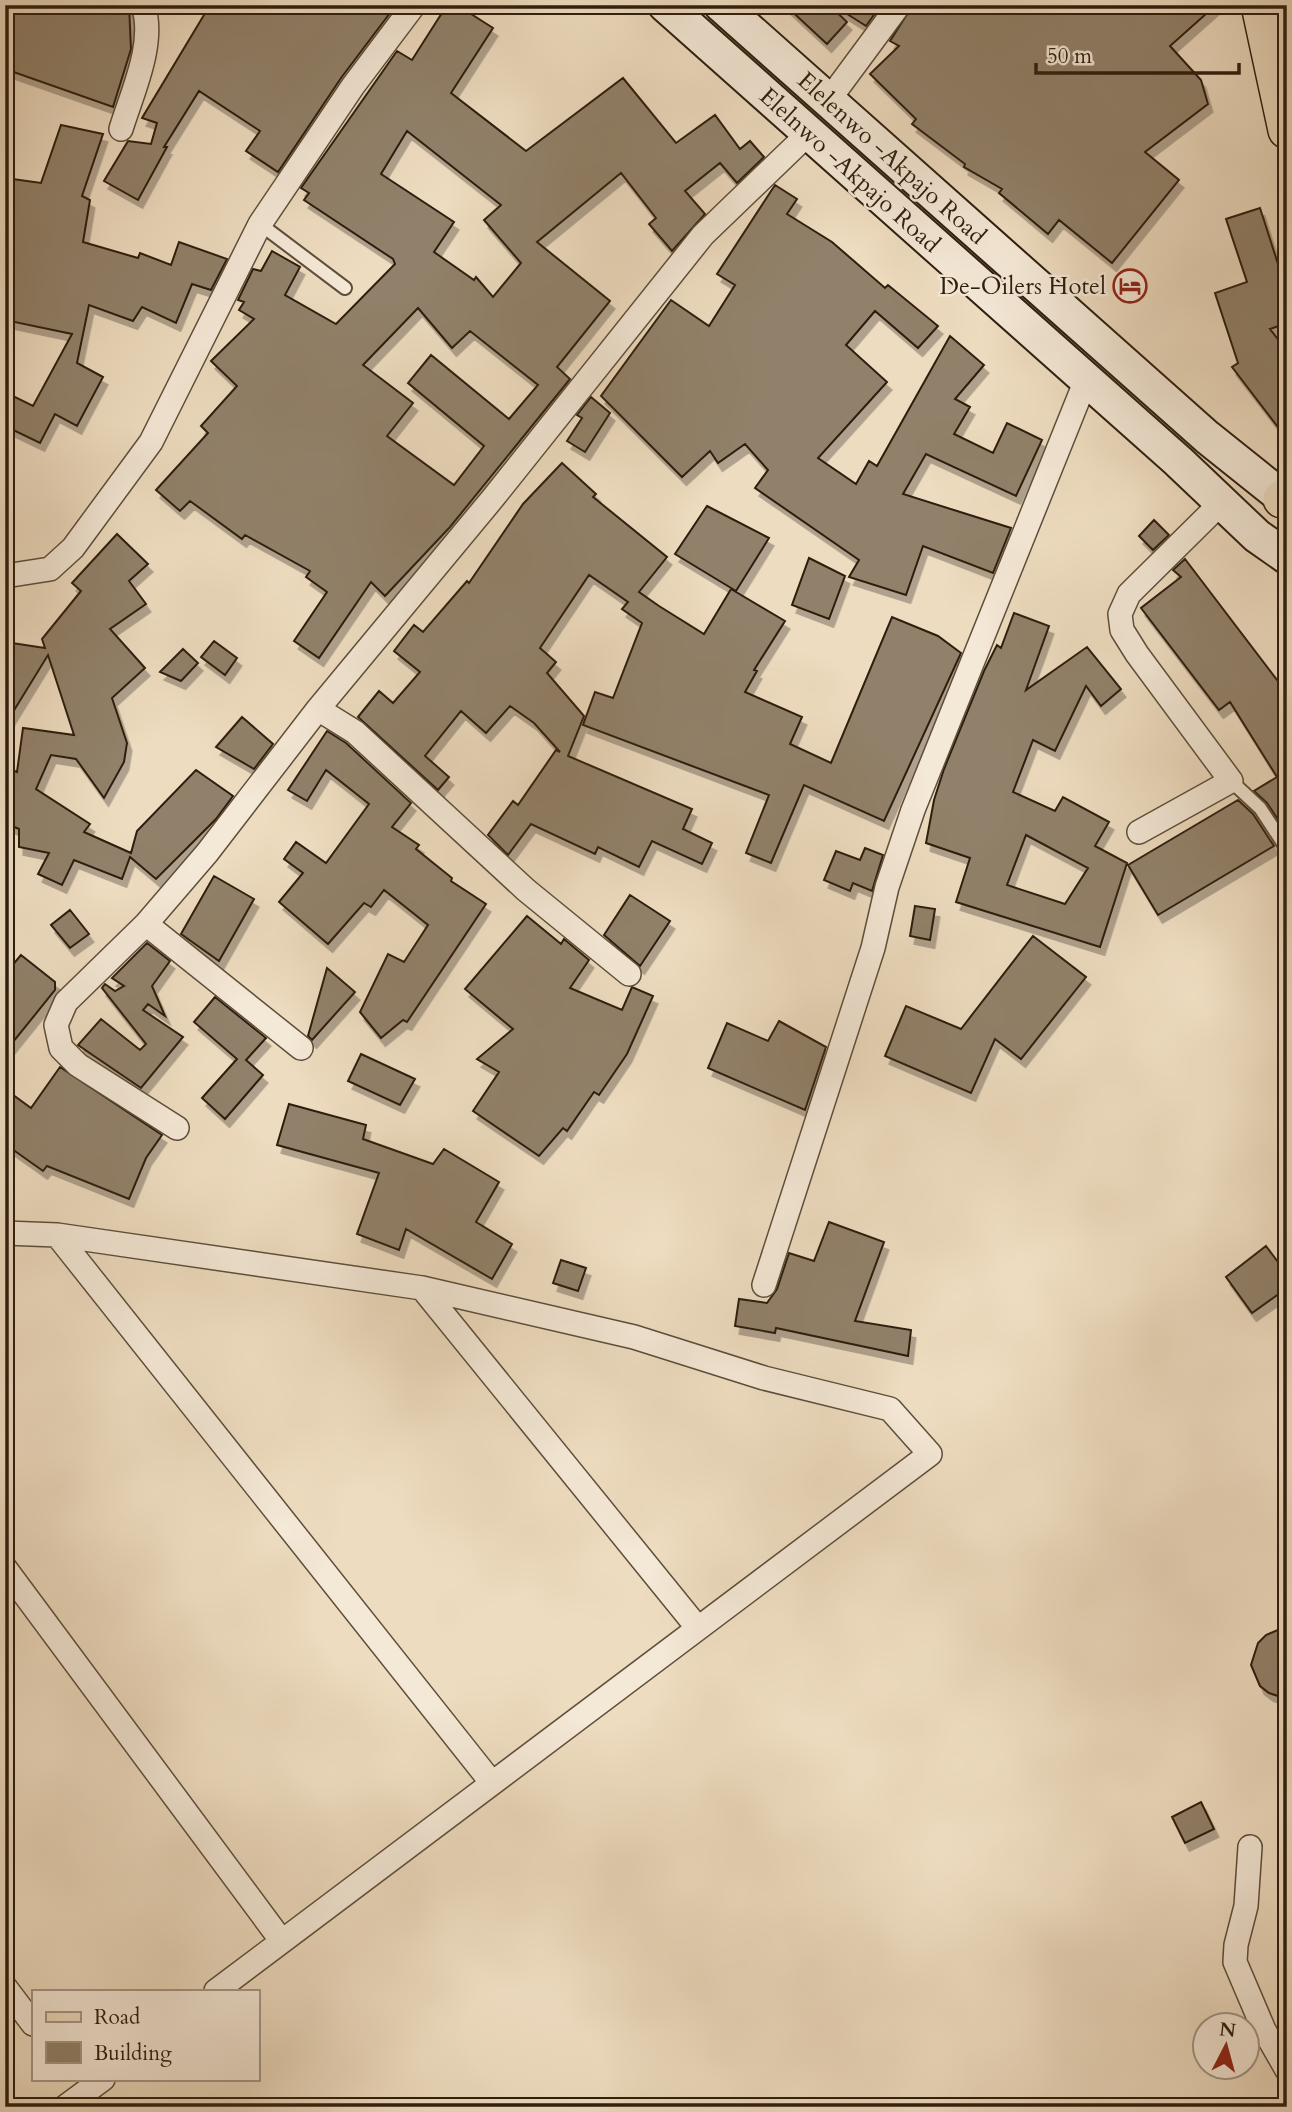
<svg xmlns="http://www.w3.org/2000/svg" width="1292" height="2112" viewBox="0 0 1292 2112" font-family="Cardo,serif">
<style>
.building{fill:#91816b;stroke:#2d1e0e;stroke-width:2;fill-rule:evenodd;filter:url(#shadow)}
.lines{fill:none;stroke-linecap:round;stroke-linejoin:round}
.lane-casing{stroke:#5d4e3a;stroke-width:16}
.street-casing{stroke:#5d4e3a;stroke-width:26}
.secondary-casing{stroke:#2d1e0e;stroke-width:37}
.primary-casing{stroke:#2d1e0e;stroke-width:40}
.lane{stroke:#f4e8d6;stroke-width:12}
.street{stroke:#f4e8d6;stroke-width:23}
.secondary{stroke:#f4e8d6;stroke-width:33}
.primary{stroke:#eedcc0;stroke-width:37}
.labels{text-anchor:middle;stroke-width:5;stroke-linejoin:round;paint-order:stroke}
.street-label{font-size:24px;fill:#2d1e0e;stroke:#f4e8d6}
.poi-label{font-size:24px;fill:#2d1e0e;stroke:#f4e8d6;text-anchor:end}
</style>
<defs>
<filter id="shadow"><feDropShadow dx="4.5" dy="8" stdDeviation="0" flood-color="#0004"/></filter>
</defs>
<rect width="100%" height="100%" fill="#eedcc0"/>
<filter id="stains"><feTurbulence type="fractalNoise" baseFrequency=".00286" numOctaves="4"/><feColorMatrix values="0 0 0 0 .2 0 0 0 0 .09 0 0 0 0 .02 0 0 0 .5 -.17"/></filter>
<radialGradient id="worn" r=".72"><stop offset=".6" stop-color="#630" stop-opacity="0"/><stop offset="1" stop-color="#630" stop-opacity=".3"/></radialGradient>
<path class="building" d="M 5,5 L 129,5 L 131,49 L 113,107 L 5,69 Z
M 210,5 L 396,5 L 341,78 L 278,172 L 246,151 L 260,131 L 199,91 L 164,147 L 167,147 L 138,200 L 104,181 L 128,141 L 151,144 L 157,123 L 142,118 Z
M 447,5 L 457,5 L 493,28 L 451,93 L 526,151 L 623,78 L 676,143 L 715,115 L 740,149 L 750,141 L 764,157 L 737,183 L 720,163 L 685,191 L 705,214 L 672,251 L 649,224 L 656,218 L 621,173 L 537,242 L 610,301 L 557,367 L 570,379 L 450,527 L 385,596 L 371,582 L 319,658 L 294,641 L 327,592 L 306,577 L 310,571 L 245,535 L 242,539 L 190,501 L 180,511 L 156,490 L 208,433 L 201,426 L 237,386 L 211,361 L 254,319 L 239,310 L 244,302 L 238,300 L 253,269 L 261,271 L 272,251 L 300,267 L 285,295 L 336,324 L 395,264 L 393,259 L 304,200 L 309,193 L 301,188 L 397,51 L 412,60 ZM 407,131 L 501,205 L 484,220 L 521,263 L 493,297 L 476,277 L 474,280 L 434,252 L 454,222 L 381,174 ZM 418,308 L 452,348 L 470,331 L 538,385 L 509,419 L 431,355 L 408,383 L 484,446 L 454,485 L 387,436 L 413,403 L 363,365 Z
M 785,5 L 829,5 L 847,22 L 827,44 Z
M 833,5 L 881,5 L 866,26 Z
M 913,5 L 1216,5 L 1170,46 L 1201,80 L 1208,104 L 1145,152 L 1179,180 L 1112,263 L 1059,220 L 1048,234 L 999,193 L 1002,189 L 964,167 L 965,164 L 912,124 L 916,119 L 870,74 L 899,46 L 890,41 Z
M 61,125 L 103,134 L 82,196 L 90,200 L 83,242 L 138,258 L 140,253 L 171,265 L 179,242 L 227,259 L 211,290 L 192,284 L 176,323 L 142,307 L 133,321 L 89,305 L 77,363 L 103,377 L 77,426 L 55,414 L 40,443 L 5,426 L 5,392 L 33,406 L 72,334 L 5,320 L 5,178 L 41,183 Z
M 775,185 L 797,199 L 787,214 L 832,242 L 885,288 L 888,285 L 938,326 L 918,348 L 875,311 L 846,345 L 887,382 L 818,458 L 856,484 L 869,461 L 877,466 L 950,336 L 984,365 L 955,399 L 970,407 L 954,434 L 993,453 L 1007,423 L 1042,440 L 1016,496 L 926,454 L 903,494 L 1011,528 L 993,573 L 923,546 L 906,595 L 849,577 L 859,560 L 755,488 L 768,470 L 745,444 L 718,463 L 710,451 L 682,477 L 601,396 L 671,300 L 709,326 L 735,285 L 717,274 Z
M 1260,208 L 1287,292 L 1287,323 L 1270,329 L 1287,351 L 1287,439 L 1232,367 L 1238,363 L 1215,293 L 1247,282 L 1226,219 Z
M 591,397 L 610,413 L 585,452 L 567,441 L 582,418 L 577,415 Z
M 562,463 L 596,494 L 593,497 L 667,557 L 639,592 L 659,606 L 704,634 L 731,589 L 785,621 L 754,670 L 757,671 L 745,692 L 802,717 L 790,744 L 831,763 L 892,617 L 938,636 L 961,653 L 884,821 L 804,785 L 771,863 L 746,853 L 769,795 L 583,725 L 595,692 L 613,698 L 642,623 L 622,609 L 628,602 L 589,575 L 540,648 L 556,662 L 547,673 L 584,716 L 568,756 L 692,809 L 683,829 L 712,843 L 702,864 L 652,841 L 639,867 L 598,847 L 595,854 L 531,824 L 508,855 L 488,835 L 513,801 L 518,805 L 556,750 L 560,752 L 534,723 L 510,706 L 486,733 L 461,711 L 425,756 L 449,777 L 438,790 L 358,717 L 379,691 L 393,703 L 420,672 L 394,651 L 414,625 L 423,632 L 467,581 L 469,583 L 523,504 Z
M 707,506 L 769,538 L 736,591 L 675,554 Z
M 1154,520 L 1169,535 L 1153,550 L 1139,536 Z
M 117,534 L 148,564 L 129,581 L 146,604 L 110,629 L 145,668 L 112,698 L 127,743 L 124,762 L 104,798 L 76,759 L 51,755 L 36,789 L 90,824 L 84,832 L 131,853 L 137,831 L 196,770 L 233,796 L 216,819 L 156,879 L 130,857 L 122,879 L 74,860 L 62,885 L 38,874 L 49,853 L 19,847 L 19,829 L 5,823 L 5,767 L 17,772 L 23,728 L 74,735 L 48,655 L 5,725 L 5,642 L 45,648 L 42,639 L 81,591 L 72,583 Z
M 809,558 L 845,576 L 829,619 L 792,605 Z
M 1185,559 L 1287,693 L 1287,833 L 1267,803 L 1254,791 L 1277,777 L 1230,702 L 1219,710 L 1141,608 L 1181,577 L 1173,570 Z
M 1014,613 L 1049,626 L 1026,690 L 1087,647 L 1121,689 L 1101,706 L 1086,686 L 1055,751 L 1033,740 L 1013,792 L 1055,811 L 1063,797 L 1109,822 L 1095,846 L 1127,863 L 1100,947 L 956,902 L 970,858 L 926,843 L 934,800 L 944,769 L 984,671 L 997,645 L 1001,648 ZM 1026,835 L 1088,868 L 1065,904 L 1007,885 Z
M 214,641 L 237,658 L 225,675 L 201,657 Z
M 183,649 L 198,663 L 181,681 L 160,672 Z
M 242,717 L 273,744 L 254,769 L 216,747 Z
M 327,731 L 346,743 L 411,803 L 392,827 L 419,845 L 416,849 L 452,878 L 451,881 L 486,904 L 407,1022 L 403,1020 L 381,1038 L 360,1012 L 388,954 L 404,962 L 428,925 L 384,890 L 371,907 L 364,903 L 328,944 L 279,902 L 303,873 L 284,859 L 296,842 L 326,863 L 369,804 L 326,770 L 307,801 L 288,790 Z
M 1238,800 L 1253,814 L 1274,846 L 1158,915 L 1128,865 Z
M 865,848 L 883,855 L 872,891 L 853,883 L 850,891 L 824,880 L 836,851 L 860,860 Z
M 214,876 L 254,899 L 219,961 L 181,934 Z
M 630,895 L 670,921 L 640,966 L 604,935 Z
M 915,906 L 935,909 L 930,940 L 910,936 Z
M 70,910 L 89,934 L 70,948 L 51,925 Z
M 527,916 L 561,944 L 564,939 L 589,960 L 570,988 L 622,1010 L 632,987 L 653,996 L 627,1054 L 599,1095 L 594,1092 L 567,1131 L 563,1128 L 539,1156 L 473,1111 L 499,1072 L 477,1059 L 513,1029 L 465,989 Z
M 1033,936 L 1086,977 L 1021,1059 L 995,1039 L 971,1093 L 885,1056 L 906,1006 L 961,1029 Z
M 147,943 L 170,961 L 152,986 L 165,1016 L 148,1004 L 143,1010 L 183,1037 L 141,1088 L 78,1045 L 101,1019 L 140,1050 L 146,1044 L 102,988 L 105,984 L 115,991 L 124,986 L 112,978 Z
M 21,955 L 55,982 L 55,990 L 5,1052 L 5,974 Z
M 327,968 L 355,992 L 312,1040 L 308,1036 Z
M 215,997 L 266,1038 L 246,1060 L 263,1075 L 225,1119 L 202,1098 L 237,1059 L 194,1022 Z
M 779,1021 L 826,1047 L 805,1110 L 708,1068 L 727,1023 L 768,1041 Z
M 361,1054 L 415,1079 L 400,1105 L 348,1081 Z
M 60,1067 L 162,1135 L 146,1158 L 129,1199 L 47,1166 L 43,1171 L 5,1144 L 5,1089 L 31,1108 Z
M 289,1104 L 366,1125 L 363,1139 L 433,1164 L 444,1149 L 499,1182 L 476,1222 L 512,1244 L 492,1279 L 406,1229 L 399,1250 L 357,1234 L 379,1173 L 277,1145 Z
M 829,1222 L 884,1242 L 855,1321 L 911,1330 L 908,1356 L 776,1328 L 775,1333 L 735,1326 L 739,1299 L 767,1303 L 777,1289 L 789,1253 L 814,1261 Z
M 1266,1246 L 1287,1274 L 1287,1288 L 1252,1313 L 1226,1277 Z
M 561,1260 L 586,1268 L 578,1291 L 553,1283 Z
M 1287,1626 L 1287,1699 L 1269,1693 L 1260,1686 L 1251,1665 L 1258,1643 L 1266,1635 Z
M 1201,1802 L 1214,1829 L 1185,1843 L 1172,1817 Z"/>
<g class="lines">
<defs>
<path id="lane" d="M 260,224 L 345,288
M 1231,781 L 1260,808 L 1285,846"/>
<path id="street" d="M 828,101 L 899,5
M 121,129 C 132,93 156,43 143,5
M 5,576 L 50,569 L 73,548 L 151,442 L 260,224 L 353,86 L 414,5
M 318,709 L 355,732 L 526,890 L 629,974
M 1139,832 L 1231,781 L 1137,654 L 1122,630 L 1120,614 L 1129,594 L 1222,502
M 146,924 L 301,1048
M 177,1128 L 78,1065 L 61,1048 L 56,1025 L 66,1002 L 146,924 L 207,853 L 318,709 L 493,498 L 703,235 L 809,133
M 5,1233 L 57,1235 L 422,1288 L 634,1337 L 764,1378 L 890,1409 L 930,1454 L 216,1991
M 57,1235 L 492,1783
M 764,1285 L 873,948 L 887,887 L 913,810 L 1086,380
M 422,1288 L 697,1627
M 5,1568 L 281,1940
M 1250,1847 L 1246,1906 L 1236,1945 L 1235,1962 L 1264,2030 L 1287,2070
M 5,1987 L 33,2024
M 65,2107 L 103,2079"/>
<path id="secondary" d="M 665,5 L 1178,461 L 1257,536 L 1287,557
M 721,5 L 1207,437 L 1287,501"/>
<path id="primary" d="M 1260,5 L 1287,130
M 1282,499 L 1287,498"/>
</defs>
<use href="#lane" class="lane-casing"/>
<use href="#street" class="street-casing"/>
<use href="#secondary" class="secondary-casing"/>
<use href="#primary" class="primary-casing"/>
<use href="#lane" class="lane"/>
<use href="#street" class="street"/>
<use href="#secondary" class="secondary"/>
<use href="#primary" class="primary"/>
</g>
<defs>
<symbol id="hotel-ring" viewBox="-11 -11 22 22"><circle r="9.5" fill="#f4e8d6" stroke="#8f2418" stroke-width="1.5"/><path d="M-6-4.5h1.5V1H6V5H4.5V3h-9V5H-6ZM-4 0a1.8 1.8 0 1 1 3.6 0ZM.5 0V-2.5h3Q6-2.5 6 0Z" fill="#8f2418"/></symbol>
</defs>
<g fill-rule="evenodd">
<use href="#hotel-ring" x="1111" y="267" width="38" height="38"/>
</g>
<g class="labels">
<g class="street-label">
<text transform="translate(892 158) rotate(42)" y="8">Elelenwo -Akpajo Road</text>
<text transform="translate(850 170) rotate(42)" y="8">Elelnwo -Akpajo Road</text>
</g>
<g class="poi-label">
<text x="1106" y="294">De-Oilers Hotel</text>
</g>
</g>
<rect width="1292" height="2112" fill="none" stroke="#eedcc0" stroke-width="28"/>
<rect x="7" y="7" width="1278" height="2098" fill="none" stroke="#2d1e0e" stroke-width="3.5"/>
<rect x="14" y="14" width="1264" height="2084" fill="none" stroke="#2d1e0e" stroke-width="2"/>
<rect x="32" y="1990" width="228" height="91" fill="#f4e8d6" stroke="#a49786" stroke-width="2"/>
<rect x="46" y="2012" width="35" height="10" fill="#eedcc0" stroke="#a49786" stroke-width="2"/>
<text x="94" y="2024" font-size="21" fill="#2d1e0e">Road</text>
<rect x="46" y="2042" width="35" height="21" fill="#91816b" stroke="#a49786" stroke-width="2"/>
<text x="94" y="2060" font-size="21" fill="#2d1e0e">Building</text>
<g transform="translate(1226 2046) rotate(6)"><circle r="33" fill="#f4e8d6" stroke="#a49786" stroke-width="2"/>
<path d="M0-5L12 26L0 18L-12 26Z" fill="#8f2418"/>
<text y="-10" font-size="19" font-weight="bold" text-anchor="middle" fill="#2d1e0e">N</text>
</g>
<path d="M1036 63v10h203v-10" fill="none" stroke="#2d1e0e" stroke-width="3.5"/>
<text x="1047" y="63" font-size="21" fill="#2d1e0e" stroke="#f4e8d6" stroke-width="5" paint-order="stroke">50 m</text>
<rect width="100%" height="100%" filter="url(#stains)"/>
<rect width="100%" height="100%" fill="url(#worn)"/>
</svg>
